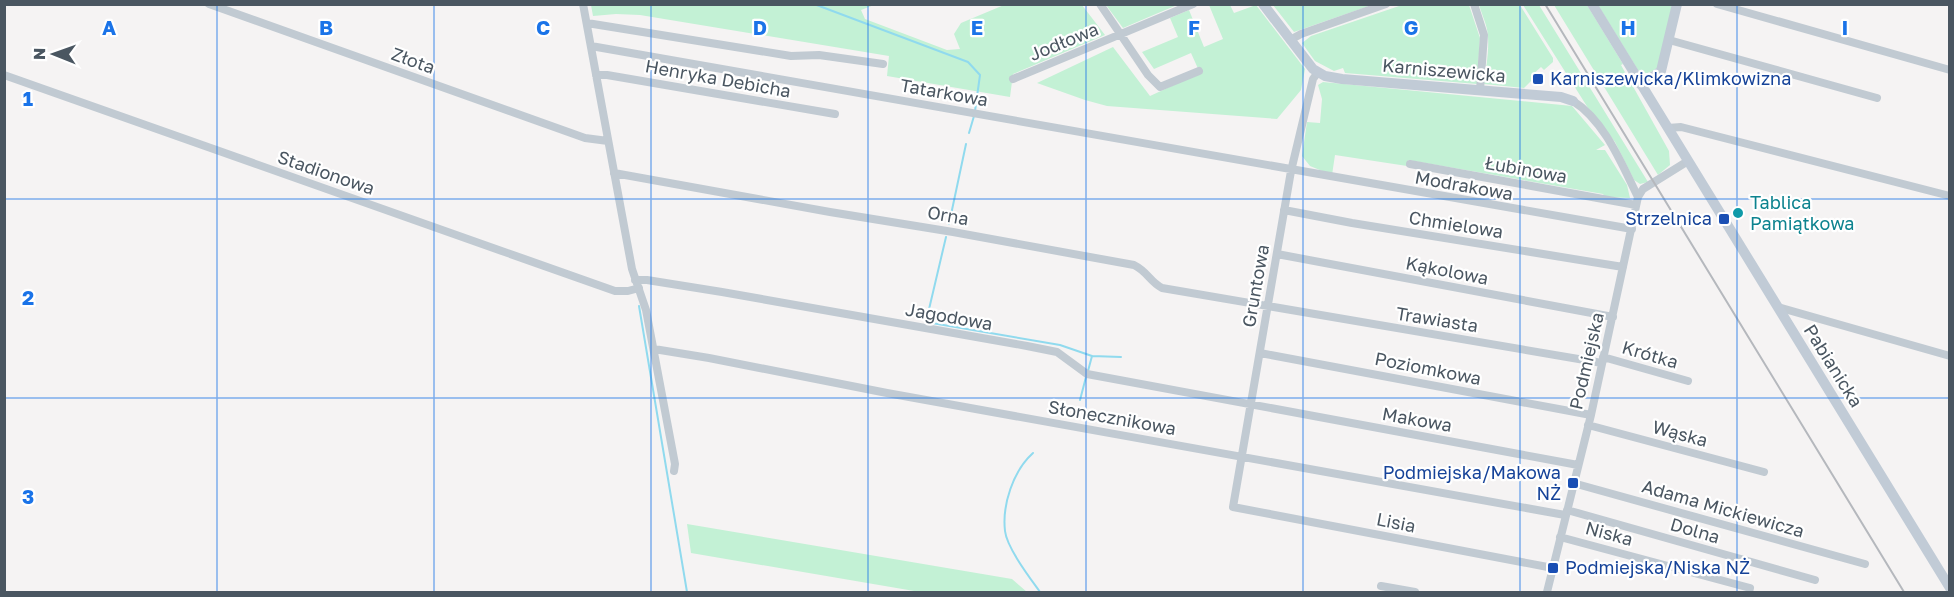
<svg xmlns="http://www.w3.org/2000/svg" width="1954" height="597" viewBox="0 0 1954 597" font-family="'Golos Text',sans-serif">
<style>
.green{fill:#c3f1d5}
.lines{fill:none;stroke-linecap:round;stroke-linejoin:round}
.stream{stroke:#90daee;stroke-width:2}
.street{stroke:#c1cad2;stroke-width:8}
.secondary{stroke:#c1cbd6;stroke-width:10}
.rail{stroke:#b5b8bd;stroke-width:2}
.grid{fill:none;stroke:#1a73e8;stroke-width:1.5;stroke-opacity:0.55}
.transit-dot{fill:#1a4fb4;stroke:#fff;stroke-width:2}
.culture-dot{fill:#0f9aa8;stroke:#fff;stroke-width:2}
.labels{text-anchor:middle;stroke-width:4.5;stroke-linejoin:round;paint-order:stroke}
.street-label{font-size:18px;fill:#4a5661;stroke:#fff}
.transit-label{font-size:18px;fill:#164399;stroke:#fff;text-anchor:start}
.culture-label{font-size:18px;fill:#0d838f;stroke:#fff;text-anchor:start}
.grid-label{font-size:20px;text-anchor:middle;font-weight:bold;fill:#1a73e8;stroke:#fff;stroke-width:4.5;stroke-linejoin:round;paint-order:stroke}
</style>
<rect width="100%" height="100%" fill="#f5f3f3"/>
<path class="green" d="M 591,5 L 874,5 L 861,10 L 865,19 L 947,50 L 960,49 L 954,34 L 961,23 L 1004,5 L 1082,5 L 1105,35 L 1013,74 L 1010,97 L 887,76 L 889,56 L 640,15 L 616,14 L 593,16 Z
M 1106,5 L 1177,5 L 1123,28 Z
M 1209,5 L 1230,5 L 1234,13 L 1256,5 L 1305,69 L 1301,90 L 1277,119 L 1107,106 L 1085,100 L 1037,83 L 1113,47 L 1150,96 L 1200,73 L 1191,53 L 1154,69 L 1142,52 L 1178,37 L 1170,18 L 1189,10 L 1204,47 L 1223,39 Z
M 1273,5 L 1372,5 L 1294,32 Z
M 1402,5 L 1469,5 L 1480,38 L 1477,84 L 1345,73 L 1343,68 L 1334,71 L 1315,61 L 1302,43 L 1311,36 Z
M 1479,5 L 1520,5 L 1553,58 L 1553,62 L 1544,70 L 1541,67 L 1531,76 L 1533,79 L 1524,88 L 1484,84 C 1486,67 1489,53 1488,37 C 1488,27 1482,15 1479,5 Z
M 1523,5 L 1539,5 L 1648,182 L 1640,184 L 1634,180 L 1615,142 L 1588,108 Z
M 1554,5 L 1587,5 L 1623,64 L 1621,65 L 1669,151 L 1670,165 L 1658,175 Z
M 1598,5 L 1672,5 L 1659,67 C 1651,72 1647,76 1638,70 Z
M 1323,82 L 1572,106 L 1605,145 L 1596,150 L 1605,150 L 1627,185 L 1630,198 L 1605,197 L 1603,194 L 1408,160 L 1407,166 L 1335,155 L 1332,175 L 1310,166 L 1302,156 L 1307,122 L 1320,123 L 1322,99 L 1318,85 Z
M 687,524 L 1012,579 L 1027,592 L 920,592 L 691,553 Z"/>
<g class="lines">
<path class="stream" d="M 814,4 L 968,62 L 980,75 L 975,111
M 969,133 L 974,116
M 949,224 L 966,144
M 946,237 L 926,322 L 1060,345 L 1092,356
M 639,306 L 687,592
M 1088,371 L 1092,356 L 1121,357
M 1080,400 L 1086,377
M 1033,453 C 1013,471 1002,505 1005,531 C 1007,548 1030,578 1040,592"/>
<path class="street" d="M 209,4 L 585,138 L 608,141
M 583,4 L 632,269 L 646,310 L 675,464 L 674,471
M 1100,4 L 1148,75 L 1160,87 L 1199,71
M 1474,4 L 1484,35 L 1480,90
M 1717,4 L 1950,70
M 587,23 L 791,56 L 819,55 L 883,64
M 1290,40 L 1301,34 L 1386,4
M 1669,40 L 1877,98
M 591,46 L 1632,229
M 1318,72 L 1313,79 L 1291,171 L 1233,507 L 1553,568
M 4,75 L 615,291 L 628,291 L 639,288
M 596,75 L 607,75 L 835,114
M 1013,79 L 1193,4
M 1573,101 C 1605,121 1622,165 1638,197
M 1668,128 L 1681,127 L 1950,196
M 1410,164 L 1636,205
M 614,173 L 830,212 L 953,232 L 1134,265 C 1148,272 1149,281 1162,288 L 1602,363
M 1284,210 L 1352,223 L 1623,267
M 1277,254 L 1613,317
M 635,280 L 647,280 L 722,292 L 1027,346 L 1057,352 L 1087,374 L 1578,465
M 1778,307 L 1950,356
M 654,349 L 709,358 L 887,393 L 1565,515
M 1260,353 L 1591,415
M 1603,357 L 1688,381
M 1588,425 L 1764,472
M 1573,483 L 1865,564
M 1567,510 L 1815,580
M 1560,537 L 1750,588 L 1749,592
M 1381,586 L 1415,592
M 1547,592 L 1591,415 L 1638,197 L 1643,189 L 1688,161"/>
<path class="secondary" d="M 1263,4 L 1313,69 L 1325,76 L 1342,79 L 1561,97 L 1573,101
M 1592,4 L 1950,588
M 1641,85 L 1661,71 L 1677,4"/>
<path class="rail" d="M 1545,4 L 1904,592"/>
</g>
<path class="grid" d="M 217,4 L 217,592M 434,4 L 434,592M 651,4 L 651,592M 868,4 L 868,592M 1086,4 L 1086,592M 1303,4 L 1303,592M 1520,4 L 1520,592M 1737,4 L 1737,592M 4,199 L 1950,199M 4,398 L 1950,398"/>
<g class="transit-dot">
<rect x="1532" y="73" width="12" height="12" rx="3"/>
<rect x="1718" y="213" width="12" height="12" rx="3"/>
<rect x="1567" y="477" width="12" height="12" rx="3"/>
<rect x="1547" y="562" width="12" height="12" rx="3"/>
</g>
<circle class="culture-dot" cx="1738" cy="213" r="6"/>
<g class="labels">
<g class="street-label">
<text transform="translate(1064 42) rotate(-22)" y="6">Jodłowa</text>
<text transform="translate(413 61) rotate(20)" y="6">Złota</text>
<text transform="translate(1444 71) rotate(5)" y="6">Karniszewicka</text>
<text transform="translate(718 79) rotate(10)" y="6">Henryka Debicha</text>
<text transform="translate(944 93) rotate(10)" y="6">Tatarkowa</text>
<text transform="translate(1526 170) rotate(10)" y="6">Łubinowa</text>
<text transform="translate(326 173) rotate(19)" y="6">Stadionowa</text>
<text transform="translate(1464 186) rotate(10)" y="6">Modrakowa</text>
<text transform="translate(948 216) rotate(10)" y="6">Orna</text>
<text transform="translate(1456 225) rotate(9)" y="6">Chmielowa</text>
<text transform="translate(1447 271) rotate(11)" y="6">Kąkolowa</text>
<text transform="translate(1256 286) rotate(-80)" y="6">Gruntowa</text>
<text transform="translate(949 317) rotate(10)" y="6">Jagodowa</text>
<text transform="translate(1437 320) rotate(9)" y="6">Trawiasta</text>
<text transform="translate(1650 355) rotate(16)" y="6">Krótka</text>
<text transform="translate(1587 361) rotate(-77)" y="6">Podmiejska</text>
<text transform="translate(1833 366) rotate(58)" y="6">Pabianicka</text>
<text transform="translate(1428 369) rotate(11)" y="6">Poziomkowa</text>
<text transform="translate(1112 418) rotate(10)" y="6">Słonecznikowa</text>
<text transform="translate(1417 420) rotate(10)" y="6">Makowa</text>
<text transform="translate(1680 434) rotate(15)" y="6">Wąska</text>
<text transform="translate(1723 509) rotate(16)" y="6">Adama Mickiewicza</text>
<text transform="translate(1396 523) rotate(11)" y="6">Lisia</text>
<text transform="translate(1695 531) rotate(16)" y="6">Dolna</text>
<text transform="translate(1609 534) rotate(15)" y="6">Niska</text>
</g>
<g class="transit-label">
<text x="1550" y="85">Karniszewicka/Klimkowizna</text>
<text x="1712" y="225" text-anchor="end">Strzelnica</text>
<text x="1561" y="479" text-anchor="end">Podmiejska/Makowa<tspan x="1561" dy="21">NŻ</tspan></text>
<text x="1565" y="574">Podmiejska/Niska NŻ</text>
</g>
<g class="culture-label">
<text x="1750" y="209">Tablica<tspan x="1750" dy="21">Pamiątkowa</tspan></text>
</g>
</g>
<g class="grid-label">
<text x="109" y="35">A</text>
<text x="326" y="35">B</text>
<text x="543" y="35">C</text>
<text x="760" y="35">D</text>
<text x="977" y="35">E</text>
<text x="1194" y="35">F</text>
<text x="1411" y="35">G</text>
<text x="1628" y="35">H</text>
<text x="1845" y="35">I</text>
<text x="28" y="106">1</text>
<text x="28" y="305">2</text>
<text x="28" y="504">3</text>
</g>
<rect width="1954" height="597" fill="none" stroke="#4a5661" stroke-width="12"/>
<g transform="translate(54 54) rotate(271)" stroke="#ffffff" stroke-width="4.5" paint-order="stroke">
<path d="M0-4.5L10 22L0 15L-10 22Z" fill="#4a5661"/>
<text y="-9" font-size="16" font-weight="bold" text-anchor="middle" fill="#4a5661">N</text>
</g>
</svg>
